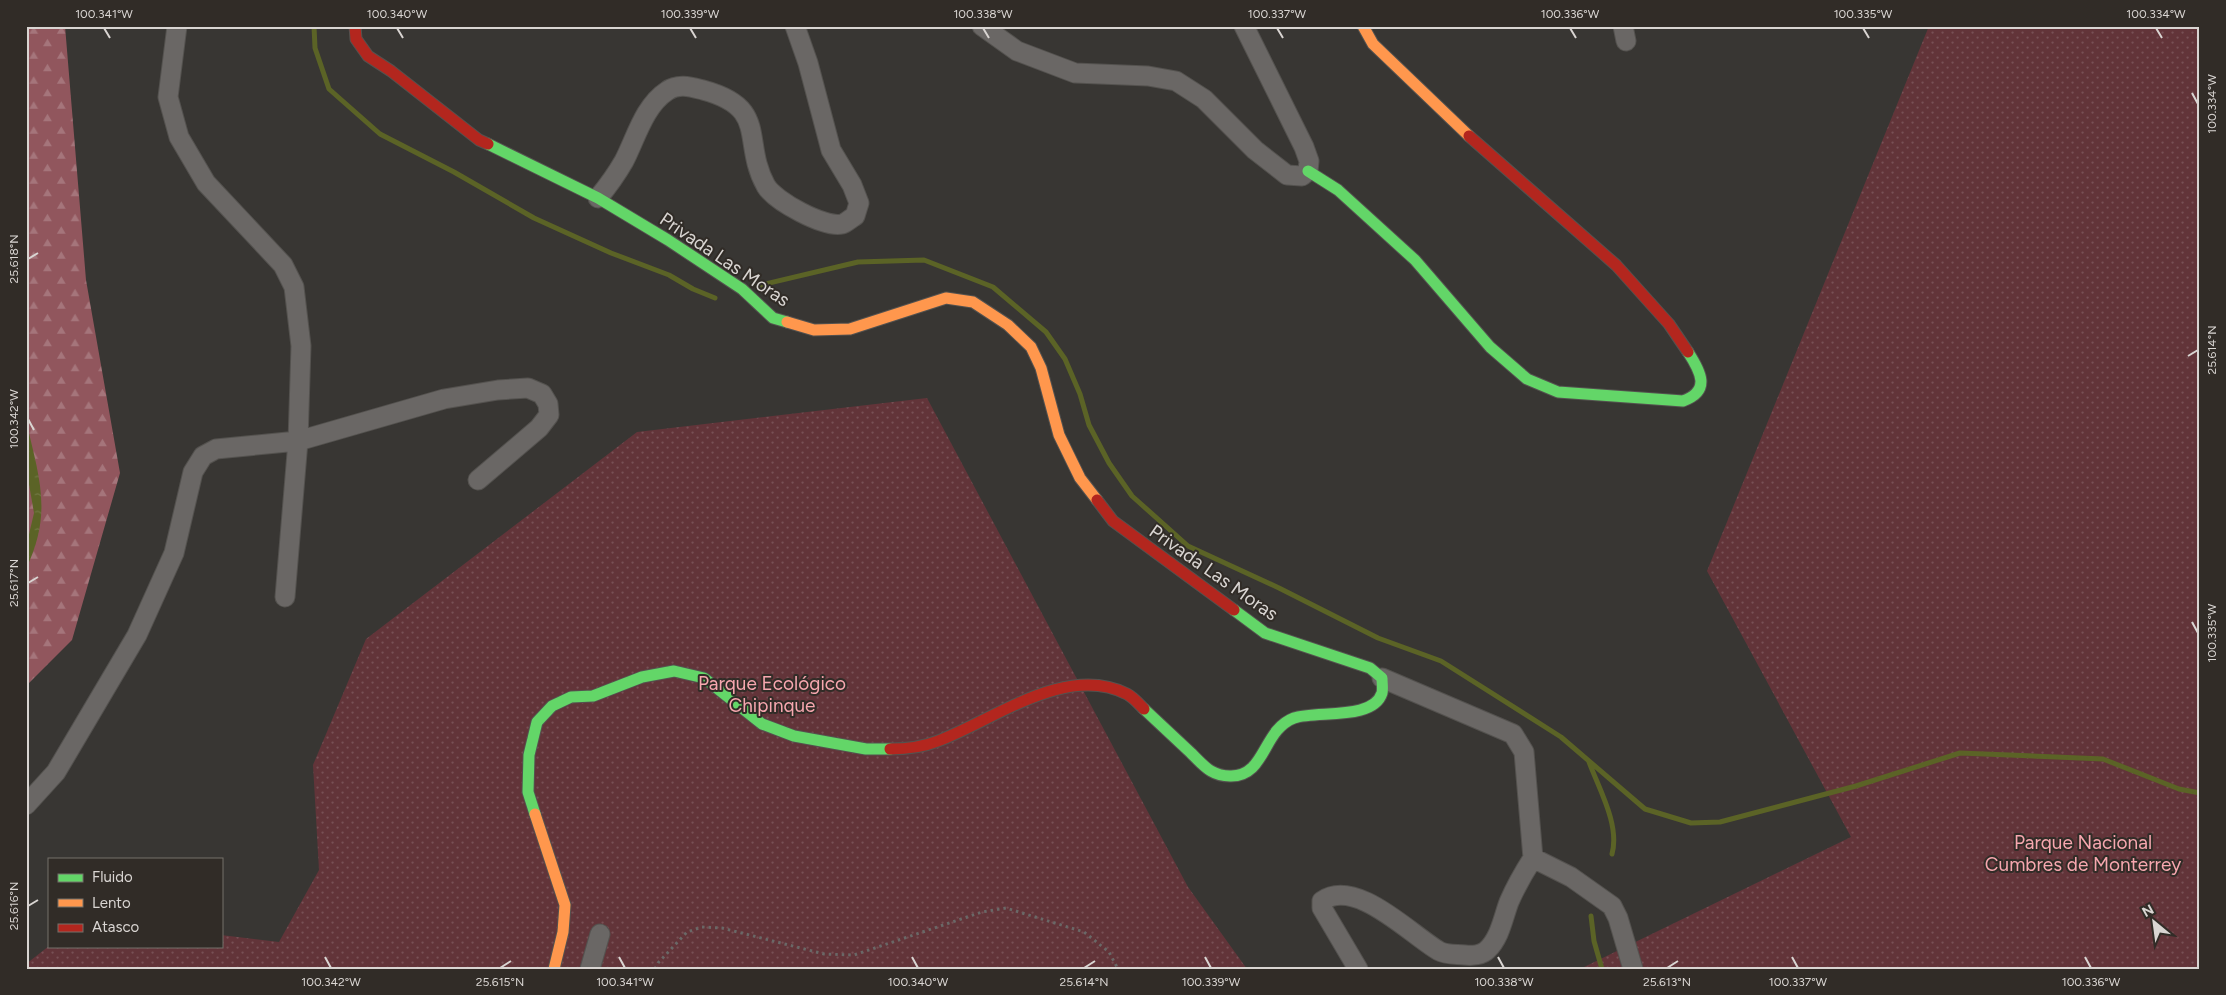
<svg xmlns="http://www.w3.org/2000/svg" width="2226" height="995" viewBox="0 0 2226 995" font-family="Figtree,sans-serif">
<style>
.forest{fill:url(#forest-firs)}
.park{fill:url(#park-dots)}
.water{fill:url(#water-ripples)}
.lines{fill:none;stroke-linecap:round;stroke-linejoin:round}
.stream{stroke:#5b6326;stroke-width:5}
.street-casing{stroke:#54524f;stroke-width:21}
.fast-casing{stroke:#54524f;stroke-width:13}
.slow-casing{stroke:#54524f;stroke-width:13}
.jam-casing{stroke:#54524f;stroke-width:13}
.path{stroke:#6a6867;stroke-width:3;stroke-dasharray:2.5 4;stroke-linecap:butt}
.street{stroke:#6a6765;stroke-width:19}
.fast{stroke:#63d668;stroke-width:11}
.slow{stroke:#ff974d;stroke-width:11}
.jam{stroke:#b3261e;stroke-width:11}
.ticks{fill:none;stroke:#d9d5d2;stroke-width:2}
.labels{text-anchor:middle;stroke-width:4;stroke-linejoin:round;paint-order:stroke}
.street-label{font-size:19px;fill:#d9d5d2;stroke:#312c27}
.park-label{font-size:19px;fill:#f7a7af;stroke:#312c27}
.neatline{fill:none;stroke:#d9d5d2;stroke-width:2}
.ticks-label{font-size:12px;text-anchor:middle;fill:#d9d5d2}
</style>
<defs>
<pattern id="forest-firs" width="22" height="20" patternUnits="userSpaceOnUse" patternTransform="scale(1.25)"><rect width="22" height="20" fill="#91565d"/><path d="M5 1l3.5 6h-7zM16 11l3.5 6h-7z" fill="#a5757b"/></pattern>
<pattern id="park-dots" width="8" height="8" patternUnits="userSpaceOnUse" patternTransform="scale(1.25)"><rect width="8" height="8" fill="#623439"/><path d="M2 2h.1M6 6h.1" fill="none" stroke="#785055" stroke-width="1.8" stroke-linecap="round"/></pattern>
<pattern id="water-ripples" width="26" height="14" patternUnits="userSpaceOnUse" patternTransform="scale(1.25)"><rect width="26" height="14" fill="#5b6326"/><path d="M2 4q2-2 4 0t4 0M15 11q2-2 4 0t4 0" fill="none" stroke="#727845"/></pattern>
</defs>
<rect width="100%" height="100%" fill="#383633"/>
<path class="forest" d="M 26,26 L 65,26 L 86,280 L 120,473 L 72,640 L 26,686 Z"/>
<path class="park" d="M 1929,26 L 2200,26 L 2200,969 L 1580,969 L 1851,837 L 1707,571 Z
M 927,398 L 1188,887 L 1247,969 L 26,969 L 26,964 L 49,946 L 221,946 L 221,935 L 279,942 L 319,870 L 313,765 L 366,639 L 637,432 Z"/>
<path class="water" d="M 26,420 C 39,478 53,512 26,569 L 26,547 L 34,513 L 26,467 Z"/>
<g class="lines">
<path class="stream" d="M 314,26 L 315,48 L 329,89 L 380,134 L 454,172 L 534,218 L 611,253 L 669,275 L 693,289 L 715,298
M 761,285 L 858,262 L 924,260 L 993,287 L 1046,332 L 1065,359 L 1080,394 L 1089,425 L 1109,463 L 1132,496 L 1188,546 L 1279,588 L 1378,638 L 1441,661 L 1561,737 L 1645,809 L 1691,823 L 1720,822 L 1856,786 L 1960,753 L 2103,759 L 2179,789 L 2200,793
M 1589,762 C 1599,789 1620,825 1612,854
M 1591,916 L 1594,941 L 1602,969"/>
<defs>
<path id="street" d="M 177,26 L 168,97 L 179,137 L 206,183 L 283,265 L 294,287 L 301,346 L 298,441 L 285,597
M 982,26 L 1017,51 L 1075,73 L 1148,76 L 1176,81 L 1204,99 L 1255,150 L 1287,175 L 1302,176 L 1308,171 L 1309,161 L 1304,147 L 1244,26
M 1623,26 L 1626,41
M 598,198 C 608,186 616,175 624,161 C 636,138 644,106 667,91 C 678,83 691,87 703,90 C 770,108 741,141 766,186 C 775,201 824,228 842,224 C 846,223 851,218 855,216 L 859,203 L 852,185 L 831,150 L 808,63 L 795,26
M 1382,678 L 1513,734 L 1524,752 L 1533,858
M 26,805 L 56,772 L 137,635 L 174,553 L 193,472 L 203,456 L 216,449 L 298,441 L 444,399 L 498,390 L 528,388 L 542,394 L 548,404 L 549,415 L 539,428 L 478,480
M 590,969 L 600,934
M 1358,969 L 1322,908 L 1322,901 C 1356,877 1411,935 1439,951 C 1446,955 1457,954 1465,955 C 1472,956 1482,955 1487,950 C 1500,938 1503,918 1509,902 C 1516,886 1524,872 1533,858 L 1571,877 L 1612,906 L 1618,918 L 1633,969"/>
<path id="fast" d="M 488,144 L 598,198 L 668,240 L 742,289 L 773,318 L 787,322
M 1308,171 L 1338,190 L 1415,260 L 1490,347 L 1527,379 L 1558,392 L 1683,401 C 1711,391 1701,372 1688,352
M 1144,709 C 1160,724 1176,739 1191,753 C 1197,759 1204,767 1211,771 C 1216,774 1224,776 1230,776 C 1266,777 1262,730 1294,718 C 1316,710 1373,721 1382,693 C 1383,689 1382,683 1382,678 L 1370,668 L 1265,633 L 1234,610
M 535,814 L 528,792 L 529,755 L 537,722 L 552,706 L 571,697 L 593,696 L 642,677 L 674,671 L 704,678 L 762,724 L 794,736 L 866,749 L 890,749"/>
<path id="slow" d="M 1363,26 L 1373,44 L 1469,136
M 787,322 L 814,330 L 850,329 L 946,298 L 973,302 L 1008,325 L 1031,347 L 1041,368 L 1059,435 L 1080,478 L 1097,500
M 535,814 L 565,905 L 563,932 L 554,969"/>
<path id="jam" d="M 355,26 L 356,39 L 368,56 L 391,71 L 479,140 L 488,144
M 1469,136 L 1616,265 L 1669,324 L 1688,352
M 1097,500 L 1113,521 L 1234,610
M 890,749 C 906,749 923,747 938,741 C 994,720 1066,663 1127,694 C 1133,697 1139,704 1144,709"/>
</defs>
<use href="#street" class="street-casing"/>
<use href="#fast" class="fast-casing"/>
<use href="#slow" class="slow-casing"/>
<use href="#jam" class="jam-casing"/>
<path class="path" d="M 655,969 L 658,963 L 687,932 L 702,927 L 722,928 L 824,954 L 854,955 L 982,912 L 1006,908 L 1084,932 L 1109,952 L 1118,969"/>
<use href="#street" class="street"/>
<use href="#fast" class="fast"/>
<use href="#slow" class="slow"/>
<use href="#jam" class="jam"/>
</g>
<path class="ticks" d="M 104,28 L 110,38M 397,28 L 403,38M 690,28 L 696,38M 983,28 L 989,38M 1277,28 L 1283,38M 1570,28 L 1576,38M 1863,28 L 1869,38M 2156,28 L 2162,38M 2192,93 L 2198,104M 28,259 L 38,253M 2188,356 L 2198,350M 28,419 L 34,430M 28,583 L 38,577M 2192,622 L 2198,633M 28,906 L 38,900M 325,957 L 331,968M 619,957 L 625,968M 912,957 L 918,968M 1205,957 L 1211,968M 1498,957 L 1504,968M 1792,957 L 1798,968M 2085,957 L 2091,968M 500,968 L 511,961M 1084,968 L 1095,961M 1667,968 L 1678,961"/>
<g class="labels">
<g class="street-label">
<text transform="translate(725 259) rotate(34)" y="7">Privada Las Moras</text>
<text transform="translate(1214 572) rotate(35)" y="7">Privada Las Moras</text>
</g>
<g class="park-label">
<text x="772" y="690">Parque Ecológico<tspan x="772" dy="22">Chipinque</tspan></text>
<text x="2083" y="849">Parque Nacional<tspan x="2083" dy="22">Cumbres de Monterrey</tspan></text>
</g>
</g>
<rect width="2226" height="995" fill="none" stroke="#312c27" stroke-width="55"/>
<rect x="48" y="858" width="175" height="90" fill="#312c27" stroke="#74706b"/>
<rect x="58" y="874" width="25" height="8" fill="#63d668" stroke="#74706b"/>
<text x="92" y="882" font-size="15" fill="#d9d5d2">Fluido</text>
<rect x="58" y="899" width="25" height="8" fill="#ff974d" stroke="#74706b"/>
<text x="92" y="908" font-size="15" fill="#d9d5d2">Lento</text>
<rect x="58" y="924" width="25" height="8" fill="#b3261e" stroke="#74706b"/>
<text x="92" y="932" font-size="15" fill="#d9d5d2">Atasco</text>
<g transform="translate(2154 922) rotate(331)" stroke="#312c27" stroke-width="4" paint-order="stroke">
<path d="M0-4L9 19L0 12L-9 19Z" fill="#d9d5d2"/>
<text y="-8" font-size="14" font-weight="bold" text-anchor="middle" fill="#d9d5d2">N</text>
</g>
<rect x="28" y="28" width="2170" height="940" class="neatline"/>
<g class="ticks-label">
<text x="104" y="18">100.341°W</text>
<text x="397" y="18">100.340°W</text>
<text x="690" y="18">100.339°W</text>
<text x="983" y="18">100.338°W</text>
<text x="1277" y="18">100.337°W</text>
<text x="1570" y="18">100.336°W</text>
<text x="1863" y="18">100.335°W</text>
<text x="2156" y="18">100.334°W</text>
<text transform="translate(2212 104) rotate(-90)" y="4">100.334°W</text>
<text transform="translate(14 259) rotate(-90)" y="4">25.618°N</text>
<text transform="translate(2212 350) rotate(-90)" y="4">25.614°N</text>
<text transform="translate(14 419) rotate(-90)" y="4">100.342°W</text>
<text transform="translate(14 583) rotate(-90)" y="4">25.617°N</text>
<text transform="translate(2212 633) rotate(-90)" y="4">100.335°W</text>
<text transform="translate(14 906) rotate(-90)" y="4">25.616°N</text>
<text x="331" y="986">100.342°W</text>
<text x="500" y="986">25.615°N</text>
<text x="625" y="986">100.341°W</text>
<text x="918" y="986">100.340°W</text>
<text x="1084" y="986">25.614°N</text>
<text x="1211" y="986">100.339°W</text>
<text x="1504" y="986">100.338°W</text>
<text x="1667" y="986">25.613°N</text>
<text x="1798" y="986">100.337°W</text>
<text x="2091" y="986">100.336°W</text>
</g>
</svg>
